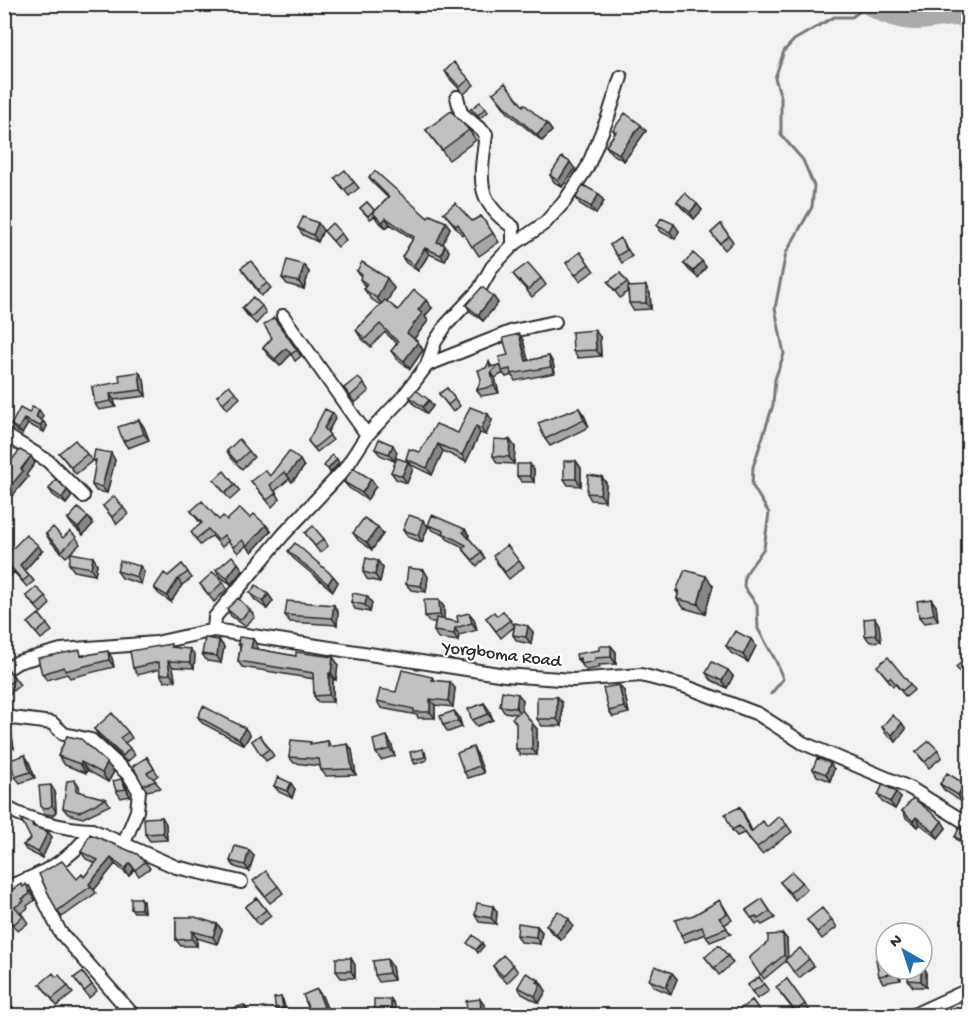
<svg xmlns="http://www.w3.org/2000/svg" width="973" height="1020" viewBox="0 0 973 1020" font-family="'Gochi Hand',sans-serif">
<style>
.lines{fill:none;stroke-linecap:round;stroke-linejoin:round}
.stream{stroke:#787878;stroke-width:3}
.river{stroke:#ababab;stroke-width:18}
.minor-casing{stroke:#2b2b2b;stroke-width:16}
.minor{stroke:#fff;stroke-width:12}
.wall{fill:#a6a6a6;stroke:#2b2b2b;stroke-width:1.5}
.shaded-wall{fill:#878787;stroke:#2b2b2b;stroke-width:1.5}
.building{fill:#c1c1c1;stroke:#2b2b2b;stroke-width:1.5}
.labels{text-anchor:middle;stroke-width:4.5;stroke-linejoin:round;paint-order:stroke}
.street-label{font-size:18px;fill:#2b2b2b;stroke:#fff}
</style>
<rect width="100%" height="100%" fill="#f2f2f2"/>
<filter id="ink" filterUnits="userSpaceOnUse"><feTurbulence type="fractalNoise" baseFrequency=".0167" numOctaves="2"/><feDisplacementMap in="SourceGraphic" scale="12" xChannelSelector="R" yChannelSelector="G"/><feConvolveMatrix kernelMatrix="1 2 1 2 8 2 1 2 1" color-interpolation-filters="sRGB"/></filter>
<g filter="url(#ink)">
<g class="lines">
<path class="stream" d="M 771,694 L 783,679 L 776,661 L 758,629 L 757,605 L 744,587 L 745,575 L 764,548 L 769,513 L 752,485 L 753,467 L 773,405 L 775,379 L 784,354 L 775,308 L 786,253 L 812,207 L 814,186 L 803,160 L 781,135 L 781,97 L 775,78 L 784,51 L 794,40 L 834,17 L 852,17 L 867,6"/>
<path class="river" d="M 866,4 C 878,13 900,21 916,21 C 934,21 950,14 968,18"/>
<defs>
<path id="minor" d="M 457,97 L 461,113 L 486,134 C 481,176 473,200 513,227 L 513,245
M 283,316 L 367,435
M 427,365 L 513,331 L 555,322
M 4,434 L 48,461 L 83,496
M 214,630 L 215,617 L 283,535 L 345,469 L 367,435 L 403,397 L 427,365 L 435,342 L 446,325 L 479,290 L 492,267 L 513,245 L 545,223 L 564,202 L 587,168 L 608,117 L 621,77
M 4,671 L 18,662 L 61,650 L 156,643 L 214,630 L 505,675 L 573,680 L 641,675 L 684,686 L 758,714 L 803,743 L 910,788 L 968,824
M 4,717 L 52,723 L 64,734 L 91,740 L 129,775 L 139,791 L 137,811 L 124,843
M 4,805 C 20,819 70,830 92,830 L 176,867 L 241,882
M 33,878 L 60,932 L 134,1016
M 4,888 C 39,876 71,861 92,830
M 911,1016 L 968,990"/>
</defs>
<use href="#minor" class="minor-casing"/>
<use href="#minor" class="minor"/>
</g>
<path class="wall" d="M 445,71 L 469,79 L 474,85 L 464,94 L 449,78 Z
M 493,93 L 523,106 L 547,124 L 552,131 L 542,141 L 508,113 Z
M 486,108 L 488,112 L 480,118 L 471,109 Z
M 426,130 L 469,130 L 476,140 L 449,160 Z
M 613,130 L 646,131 L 624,161 L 611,153 L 606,146 L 615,133 Z
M 575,169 L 562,187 L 554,182 L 550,175 Z
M 369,177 L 428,218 L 450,228 L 443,244 L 449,251 L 445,261 L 429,254 L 418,271 L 406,263 L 402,257 L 413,239 L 390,224 L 386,228 L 377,220 L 375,216 L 370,219 L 360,208 L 367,202 L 375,211 L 388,198 L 373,183 Z
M 335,178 L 354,182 L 359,188 L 349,196 Z
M 576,198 L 604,201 L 596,214 L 580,204 Z
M 677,202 L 697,204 L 702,210 L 694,219 L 682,208 Z
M 444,213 L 472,221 L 481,216 L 499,242 L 479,256 L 464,233 L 462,235 Z
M 721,224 L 733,242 L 725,250 L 711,233 Z
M 657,226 L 679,231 L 675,239 L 661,232 Z
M 298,228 L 323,230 L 318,242 L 303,235 Z
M 324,231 L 341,233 L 346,240 L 338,247 Z
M 620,238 L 632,256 L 622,263 L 610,245 Z
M 580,252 L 594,271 L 580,281 L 566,263 Z
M 251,261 L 271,288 L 261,296 L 241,268 Z
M 684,264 L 706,267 L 698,278 L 689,270 Z
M 357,271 L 394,288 L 387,302 L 398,310 L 432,308 L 425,316 L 428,321 L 414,339 L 418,342 L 423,350 L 410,369 L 397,359 L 391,351 L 397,344 L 385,332 L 371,347 L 361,338 L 356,330 L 380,305 L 371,299 L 364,289 L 365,287 L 360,279 L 361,277 Z
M 309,272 L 304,289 L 287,284 L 282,278 Z
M 620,273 L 630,287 L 650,293 L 651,309 L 633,310 L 629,303 L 628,291 L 620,298 L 608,282 Z
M 513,274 L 541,278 L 546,285 L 532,297 Z
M 493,296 L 498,303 L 483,321 L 470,311 L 466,305 Z
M 262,306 L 266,313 L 256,324 L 247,315 L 242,308 Z
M 274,318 L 301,356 L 295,361 L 291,354 L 280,366 L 268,355 L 263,348 L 272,338 Z
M 519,334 L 523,340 L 528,361 L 549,356 L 553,363 L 555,373 L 515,381 L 512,375 L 506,377 L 503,373 L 495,378 L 499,393 L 481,396 L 477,390 L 489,362 L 492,367 L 499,365 L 501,367 Z
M 600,337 L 601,356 L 578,358 L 573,351 Z
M 144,379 L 146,396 L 114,400 L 116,407 L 99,410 L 95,404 L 92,387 Z
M 364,384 L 369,391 L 355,403 L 344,388 Z
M 447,388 L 460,406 L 453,412 L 439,394 Z
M 235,392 L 240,398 L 227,409 L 217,396 Z
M 410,397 L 433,406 L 427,414 L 414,404 Z
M 39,410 L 43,416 L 41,420 L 47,426 L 44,432 L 28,424 L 22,434 L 15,430 L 11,425 L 29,413 Z
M 584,415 L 589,427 L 550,446 L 545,439 Z
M 336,417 L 327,433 L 333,440 L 317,452 L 308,441 Z
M 139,420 L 144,427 L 149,440 L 128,448 L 123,441 Z
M 492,420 L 486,435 L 480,433 L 466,462 L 443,451 L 432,475 L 411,465 L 406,459 L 458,433 Z
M 510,440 L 515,447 L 514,464 L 497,463 L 493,456 Z
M 375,449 L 397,452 L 394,461 L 380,455 Z
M 227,451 L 249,451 L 254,457 L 242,469 L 231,458 Z
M 59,453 L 87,454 L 92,461 L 76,474 Z
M 111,453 L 115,460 L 107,493 L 96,491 L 92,485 L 96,463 L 93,460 Z
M 31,456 L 35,463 L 26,475 L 28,477 L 13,495 L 4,487 L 4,469 Z
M 300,460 L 304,467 L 292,482 L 289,479 L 275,491 L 280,499 L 272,507 L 251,481 L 270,476 Z
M 576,461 L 581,468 L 581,486 L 568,485 L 564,479 Z
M 408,462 L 413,469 L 407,483 L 396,479 L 391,472 Z
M 534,470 L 534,482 L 522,482 L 517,476 Z
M 602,477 L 606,483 L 605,501 L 591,500 L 587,493 Z
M 371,479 L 376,486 L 367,500 L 349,488 L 344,482 Z
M 214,480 L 235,485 L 240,491 L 230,500 Z
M 49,489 L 67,490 L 72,496 L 66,504 L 53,495 Z
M 103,506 L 123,507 L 128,514 L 117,524 Z
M 191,511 L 219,520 L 227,520 L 250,518 L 266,525 L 271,531 L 252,552 L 246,546 L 238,553 L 228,541 L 222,547 L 212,536 L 200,545 L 191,532 L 201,524 Z
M 88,517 L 93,524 L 83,535 L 72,525 L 68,519 Z
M 428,525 L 469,535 L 468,537 L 485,558 L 477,566 L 462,548 L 463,547 L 447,539 L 444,535 L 432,530 Z
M 428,527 L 422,542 L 408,537 L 403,530 Z
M 305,533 L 324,539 L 328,546 L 320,553 Z
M 353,533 L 383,534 L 372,550 L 358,540 Z
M 46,534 L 63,538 L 76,537 L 80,544 L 66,557 L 50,541 Z
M 42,551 L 25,570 L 34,581 L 27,587 L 14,572 L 8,579 L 4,575 L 4,557 Z
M 288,551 L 333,576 L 338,582 L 333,591 L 293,558 Z
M 93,557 L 97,564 L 95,575 L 74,571 L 69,564 Z
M 519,561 L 524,567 L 509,579 L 497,563 Z
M 182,564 L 192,578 L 182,585 L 171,602 L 159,594 L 154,588 Z
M 140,566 L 144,572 L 141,584 L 122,578 L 117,571 Z
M 383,568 L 380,582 L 367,579 L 363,572 Z
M 216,570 L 243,570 L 231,584 L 220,577 Z
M 424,570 L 428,577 L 426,592 L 411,590 L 406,584 Z
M 223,582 L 227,589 L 214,602 L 200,584 Z
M 713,586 L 705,614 L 684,608 L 677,599 L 678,594 L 676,591 Z
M 250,593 L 268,594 L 273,601 L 267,609 L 255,600 Z
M 26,596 L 46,597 L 50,604 L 41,613 Z
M 931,599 L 936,606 L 938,621 L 924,623 L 919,617 Z
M 439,600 L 444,607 L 444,620 L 458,622 L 469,613 L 474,619 L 477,630 L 459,635 L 458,641 L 438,638 L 434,631 L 435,622 L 429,622 L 425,616 Z
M 351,602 L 372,603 L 370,612 L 355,609 Z
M 227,609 L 250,610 L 255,617 L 245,626 L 231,616 Z
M 503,611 L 515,626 L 533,632 L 531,644 L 517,641 L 513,635 L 514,627 L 501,638 L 486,618 L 497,616 Z
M 338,612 L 337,625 L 290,622 L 285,615 Z
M 39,614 L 52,631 L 41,639 L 28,623 Z
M 875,618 L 879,625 L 881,641 L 870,642 L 865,636 Z
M 4,637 L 8,642 L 8,651 L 4,651 Z
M 253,639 L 257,645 L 257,649 L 338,664 L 336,680 L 333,679 L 333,702 L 318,702 L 314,696 L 314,679 L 242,667 L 238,661 L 240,647 L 238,644 Z
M 219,640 L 224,647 L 221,663 L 207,661 L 202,654 Z
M 611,646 L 616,652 L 616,664 L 599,665 L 600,668 L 586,670 L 577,659 Z
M 726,646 L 756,646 L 748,662 L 731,653 Z
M 173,648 L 195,655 L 194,668 L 173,667 L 175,680 L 165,682 L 160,675 L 160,669 L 138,675 L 133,668 Z
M 84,656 L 112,658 L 114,667 L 70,678 L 67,674 L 47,680 L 42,674 Z
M 969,658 L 969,682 L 968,682 L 956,667 Z
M 877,666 L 910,684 L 914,690 L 906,697 L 895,684 L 893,686 Z
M 8,669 L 20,685 L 8,695 L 4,690 L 4,670 Z
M 706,673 L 733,676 L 727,688 L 711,680 Z
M 432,677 L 434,680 L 455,688 L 453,707 L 435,705 L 435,718 L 418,718 L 417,715 L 381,708 L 377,701 L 396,692 Z
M 624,691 L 629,713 L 613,717 L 609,711 Z
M 557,697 L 562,703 L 562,726 L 542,726 L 537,719 Z
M 523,700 L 521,711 L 537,729 L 537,755 L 520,755 L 516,749 L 517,714 L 504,712 L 500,706 Z
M 484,703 L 489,710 L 493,720 L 477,726 L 472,720 Z
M 454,711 L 459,717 L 462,727 L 448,732 L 443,725 Z
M 198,717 L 250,735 L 244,745 L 202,723 Z
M 4,719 L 6,719 L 10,726 L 14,748 L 4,748 Z
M 882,727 L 906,729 L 896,742 L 886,734 Z
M 94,729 L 128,732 L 132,738 L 125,743 L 135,755 L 127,762 L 98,735 Z
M 260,735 L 274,756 L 266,761 L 252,741 Z
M 67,736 L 114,772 L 108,782 L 87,770 L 86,773 L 65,765 L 58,756 Z
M 328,741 L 331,747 L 348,744 L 352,750 L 356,775 L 326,776 L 321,770 L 320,766 L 294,763 L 289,757 L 312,744 Z
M 391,743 L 395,756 L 381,760 L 376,753 Z
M 938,750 L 942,757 L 929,768 L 916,752 Z
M 425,752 L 427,760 L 415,764 L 412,760 Z
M 477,754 L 484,773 L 468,778 L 464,772 Z
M 25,755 L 29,762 L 35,778 L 20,783 L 15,777 Z
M 147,757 L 158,775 L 153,779 L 161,788 L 147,791 L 143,785 Z
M 813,769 L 834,769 L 830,781 L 817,776 Z
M 121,779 L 126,786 L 130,796 L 121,798 L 116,791 Z
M 75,780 L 79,786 L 80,792 L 106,799 L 110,805 L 83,818 L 68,814 L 63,808 Z
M 940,784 L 965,784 L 969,790 L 969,792 L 962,802 L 944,790 Z
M 274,786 L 295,789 L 292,798 L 279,792 Z
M 55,792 L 56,812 L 53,815 L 45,814 L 41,807 Z
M 878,795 L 901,798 L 895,809 L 882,802 Z
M 740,807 L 744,814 L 752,831 L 767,827 L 787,825 L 792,832 L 762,854 L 744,833 L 737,836 L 732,830 Z
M 902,811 L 946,828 L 938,838 L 920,824 L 918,827 L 906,818 Z
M 162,817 L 166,824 L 167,840 L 150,841 L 145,834 Z
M 33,824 L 36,828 L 48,832 L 52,837 L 42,858 L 26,850 L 23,845 L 31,839 Z
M 969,833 L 969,843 L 967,845 L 957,840 L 955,837 Z
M 81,852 L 145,862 L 150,868 L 139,876 L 134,869 L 129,876 L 115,864 L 94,890 L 96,893 L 62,917 L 57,911 L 77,879 L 84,877 L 95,863 L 86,859 Z
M 254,856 L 249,871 L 235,867 L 230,861 Z
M 780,882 L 802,882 L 807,889 L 795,900 Z
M 278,886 L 283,893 L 270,903 L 257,887 Z
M 23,887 L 30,891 L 35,900 L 27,906 L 28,908 L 21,913 L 28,923 L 18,931 L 8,919 L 4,922 L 4,895 Z
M 257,898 L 271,916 L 259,925 L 245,907 Z
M 762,899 L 775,918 L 762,925 L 760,923 L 756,924 L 746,910 Z
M 720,900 L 732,920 L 724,925 L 731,934 L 710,942 L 705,934 L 685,942 L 681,935 L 694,915 Z
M 143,901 L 144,912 L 134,912 L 131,909 Z
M 493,906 L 497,912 L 496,924 L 479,922 L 475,915 Z
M 176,917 L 217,924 L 222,930 L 217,944 L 197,938 L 197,946 L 181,946 L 176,940 Z
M 807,920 L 832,920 L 837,927 L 822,939 Z
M 546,925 L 573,926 L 561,940 L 551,932 Z
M 537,926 L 542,932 L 540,944 L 521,942 L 517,935 Z
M 787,939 L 787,958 L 809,959 L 814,966 L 799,978 L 786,961 L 764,979 L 749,958 Z
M 728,956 L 733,963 L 719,975 L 705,957 Z
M 351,958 L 355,965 L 355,978 L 341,978 L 336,971 Z
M 513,965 L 518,972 L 507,983 L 497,973 L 493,966 Z
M 922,965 L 926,971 L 926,987 L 913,987 L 908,980 Z
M 392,966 L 394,980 L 379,982 L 375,975 Z
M 899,969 L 901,980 L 883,983 L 879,976 Z
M 82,972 L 97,991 L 89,998 L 74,978 Z
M 672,973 L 677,979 L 671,994 L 654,987 L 649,980 Z
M 56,977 L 68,986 L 73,993 L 57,1006 L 40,984 Z
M 759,977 L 769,991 L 757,999 L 748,985 Z
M 787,979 L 810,1011 L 803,1016 L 798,1016 L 781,994 Z
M 539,980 L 546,991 L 539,1003 L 522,994 L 518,987 Z
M 322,996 L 329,1013 L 323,1016 L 312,1016 L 310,1012 Z
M 281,997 L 283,1000 L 286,1011 L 278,1013 L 276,1010 Z
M 752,1000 L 763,1016 L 735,1016 Z
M 485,1006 L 486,1015 L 470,1016 L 467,1010 Z"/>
<path class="shaded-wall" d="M 547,124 L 552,131 L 542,141 L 537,135 Z
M 641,125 L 646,131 L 624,161 L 619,154 Z
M 570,162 L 575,169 L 562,187 L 558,181 Z
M 599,194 L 604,201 L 596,214 L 591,207 Z
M 697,204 L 702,210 L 694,219 L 690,212 Z
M 386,218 L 390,224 L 386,228 L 382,222 Z
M 446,222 L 450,228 L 441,248 L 437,242 Z
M 318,223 L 323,230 L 318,242 L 313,235 Z
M 674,224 L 679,231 L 675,239 L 670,232 Z
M 445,245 L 449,251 L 445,261 L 441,255 Z
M 425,248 L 429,254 L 418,271 L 414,265 Z
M 702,261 L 706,267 L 698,278 L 693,271 Z
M 304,265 L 309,272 L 304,289 L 299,282 Z
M 387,278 L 394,288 L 384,308 L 377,298 Z
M 646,286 L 650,293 L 651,309 L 646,303 Z
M 493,296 L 498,303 L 483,321 L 478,315 Z
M 426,300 L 432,308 L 425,316 L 428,321 L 412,341 L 407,333 L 418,310 Z
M 595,330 L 600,337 L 601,356 L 596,350 Z
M 519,334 L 523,340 L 530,367 L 526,361 Z
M 418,342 L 423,350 L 410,369 L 404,361 Z
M 286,348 L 291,354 L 280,366 L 275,359 Z
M 549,356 L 553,363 L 555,373 L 551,367 Z
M 139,372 L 144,379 L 146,396 L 141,390 Z
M 491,372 L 495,378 L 499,393 L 494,386 Z
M 110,394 L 114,400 L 116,407 L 111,401 Z
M 429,400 L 433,406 L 427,414 L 423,407 Z
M 579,408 L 584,415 L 589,427 L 584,420 Z
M 39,410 L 43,416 L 40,422 L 36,417 Z
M 333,413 L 336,417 L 327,433 L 324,428 Z
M 488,414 L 492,420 L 486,435 L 481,429 Z
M 24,419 L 28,424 L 22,434 L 18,429 Z
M 139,420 L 144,427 L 149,440 L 144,434 Z
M 43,421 L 47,426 L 44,432 L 40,426 Z
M 476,426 L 480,433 L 466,462 L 462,455 Z
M 510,440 L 515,447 L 514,464 L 509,457 Z
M 438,444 L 443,451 L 432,475 L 427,468 Z
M 393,445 L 397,452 L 394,461 L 389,454 Z
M 111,453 L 115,460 L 107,493 L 102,487 Z
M 31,456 L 35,463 L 26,475 L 28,477 L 13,495 L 9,488 Z
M 337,459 L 339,463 L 330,473 L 328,469 Z
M 300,460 L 304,467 L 292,482 L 287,475 Z
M 576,461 L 581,468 L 581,486 L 576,479 Z
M 408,462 L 413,469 L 407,483 L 402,476 Z
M 530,464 L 534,470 L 534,482 L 530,476 Z
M 602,477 L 606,483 L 605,501 L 600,494 Z
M 371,479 L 376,486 L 367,500 L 362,493 Z
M 67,490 L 72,496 L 66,504 L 62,498 Z
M 88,517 L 93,524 L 83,535 L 78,528 Z
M 423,520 L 428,527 L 422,542 L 418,535 Z
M 266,525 L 271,531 L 252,552 L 247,546 Z
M 378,527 L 383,534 L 372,550 L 367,543 Z
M 465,529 L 469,535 L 468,538 L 463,532 Z
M 38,545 L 42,551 L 24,571 L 20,565 Z
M 93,557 L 97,564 L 95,575 L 91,568 Z
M 378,561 L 383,568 L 380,582 L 375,575 Z
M 238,563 L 243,570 L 231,584 L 227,578 Z
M 10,566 L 14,572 L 8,579 L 4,572 Z
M 140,566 L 144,572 L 141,584 L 137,577 Z
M 424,570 L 428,577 L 426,592 L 421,586 Z
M 333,576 L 338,582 L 333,591 L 328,584 Z
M 706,576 L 713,586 L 705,614 L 698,604 Z
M 178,579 L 182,585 L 171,602 L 167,596 Z
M 268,594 L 273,601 L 267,609 L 263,602 Z
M 367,596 L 372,603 L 370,612 L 365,605 Z
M 931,599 L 936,606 L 938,621 L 934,614 Z
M 439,600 L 444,607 L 444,622 L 440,615 Z
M 334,605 L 338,612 L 337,625 L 332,618 Z
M 469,613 L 474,619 L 477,630 L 472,623 Z
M 875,618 L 879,625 L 881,641 L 876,635 Z
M 528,626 L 533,632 L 531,644 L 526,637 Z
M 455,628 L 459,635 L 458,641 L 454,634 Z
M 4,637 L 8,642 L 8,651 L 4,645 Z
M 253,639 L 257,645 L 256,655 L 251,648 Z
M 751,639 L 756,646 L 748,662 L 743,655 Z
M 219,640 L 224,647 L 221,663 L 217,656 Z
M 611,646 L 616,652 L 616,664 L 611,657 Z
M 190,649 L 195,655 L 194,668 L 190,662 Z
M 108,651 L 112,658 L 114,667 L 109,660 Z
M 333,657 L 338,664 L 336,680 L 331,673 Z
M 168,661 L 173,667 L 175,680 L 170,674 Z
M 728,670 L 733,676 L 727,688 L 722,681 Z
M 329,673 L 333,679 L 333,702 L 329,695 Z
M 450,682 L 455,688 L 453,707 L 448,701 Z
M 619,685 L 624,691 L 629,713 L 624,707 Z
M 518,694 L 523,700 L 521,715 L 516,708 Z
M 557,697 L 562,703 L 562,726 L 557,719 Z
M 430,699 L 435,705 L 435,718 L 430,712 Z
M 484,703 L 489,710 L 493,720 L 488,714 Z
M 454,711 L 459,717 L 462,727 L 458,721 Z
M 6,719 L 10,726 L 14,748 L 9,742 Z
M 532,723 L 537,729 L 537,755 L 532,749 Z
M 902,723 L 906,729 L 896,742 L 892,735 Z
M 245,728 L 250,735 L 244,745 L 239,739 Z
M 387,736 L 391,743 L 395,756 L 390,749 Z
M 348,744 L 352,750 L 356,775 L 352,769 Z
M 473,747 L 477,754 L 484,773 L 479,766 Z
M 25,755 L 29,762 L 35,778 L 30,772 Z
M 81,762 L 87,770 L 86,773 L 80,764 Z
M 107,763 L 114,772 L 108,782 L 102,773 Z
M 830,763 L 834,769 L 830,781 L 826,774 Z
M 121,779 L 126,786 L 130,796 L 126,789 Z
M 75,780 L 79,786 L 80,797 L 76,791 Z
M 291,783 L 295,789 L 292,798 L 287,791 Z
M 965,784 L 969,790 L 969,792 L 962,802 L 958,795 Z
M 51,785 L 55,792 L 56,812 L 52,805 Z
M 896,792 L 901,798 L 895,809 L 890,802 Z
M 740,807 L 744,814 L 755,838 L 751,832 Z
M 162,817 L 166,824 L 167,840 L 163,833 Z
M 916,817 L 920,824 L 918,827 L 913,821 Z
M 942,821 L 946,828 L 938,838 L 934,832 Z
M 48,832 L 52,837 L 42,858 L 38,852 Z
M 969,835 L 969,843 L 967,845 L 965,842 Z
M 249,850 L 254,856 L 249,871 L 245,865 Z
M 111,858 L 115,864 L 94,890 L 89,884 Z
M 130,863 L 134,869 L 129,876 L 125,869 Z
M 141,898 L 143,901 L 144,912 L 141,909 Z
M 493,906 L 497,912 L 496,924 L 491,918 Z
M 569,919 L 573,926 L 561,940 L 556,934 Z
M 217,924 L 222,930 L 217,944 L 213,937 Z
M 537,926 L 542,932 L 540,944 L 536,937 Z
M 192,931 L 197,938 L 197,946 L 192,939 Z
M 783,934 L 787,939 L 788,960 L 784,955 Z
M 482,943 L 484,946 L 478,953 L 476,950 Z
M 351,958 L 355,965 L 355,978 L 351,971 Z
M 387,959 L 392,966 L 394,980 L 389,973 Z
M 922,965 L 926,971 L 926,987 L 921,981 Z
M 895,969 L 899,969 L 901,980 L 896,973 Z
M 672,973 L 677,979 L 671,994 L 666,987 Z
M 539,980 L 546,991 L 539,1003 L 535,996 L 537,982 Z
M 317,989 L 322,996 L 329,1013 L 324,1007 Z
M 281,997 L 283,1000 L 286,1011 L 283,1008 Z
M 391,999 L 395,1005 L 395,1016 L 391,1016 Z
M 480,999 L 485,1006 L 486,1015 L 481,1009 Z
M 244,1005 L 249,1012 L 250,1016 L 247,1016 Z"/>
<path class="building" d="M 454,62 L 469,79 L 460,87 L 445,71 Z
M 505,83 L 523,106 L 524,104 L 547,124 L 537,135 L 504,106 L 493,93 Z
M 480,102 L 486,108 L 478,115 L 471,109 Z
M 451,111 L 469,130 L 442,150 L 426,130 Z
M 625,113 L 641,125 L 619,154 L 606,146 L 616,132 L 613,130 Z
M 562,157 L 570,162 L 558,181 L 550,175 Z
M 345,170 L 354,182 L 344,190 L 335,178 Z
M 375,171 L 428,218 L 430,215 L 446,222 L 437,242 L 445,245 L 441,255 L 425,248 L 414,265 L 402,257 L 414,237 L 386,218 L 382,222 L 373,213 L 389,197 L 369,177 Z
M 583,185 L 599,194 L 591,207 L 576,198 Z
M 685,193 L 697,204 L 690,212 L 677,202 Z
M 367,202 L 374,210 L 368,216 L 360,208 Z
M 455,203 L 472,221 L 481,216 L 493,233 L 472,247 L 458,224 L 456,226 L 444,213 Z
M 303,217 L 318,223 L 313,235 L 298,228 Z
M 661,218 L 674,224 L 670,232 L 657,226 Z
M 332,223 L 341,233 L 333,241 L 324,231 Z
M 721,224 L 729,236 L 720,243 L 711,233 Z
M 620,238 L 627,250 L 617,256 L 610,245 Z
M 580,252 L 589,264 L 575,275 L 566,263 Z
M 693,253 L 702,261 L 693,271 L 684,264 Z
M 287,260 L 304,265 L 299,282 L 282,278 Z
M 251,261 L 267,283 L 258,290 L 241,268 Z
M 362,262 L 387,278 L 377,298 L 364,289 L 367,284 L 360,279 L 362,275 L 357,271 Z
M 528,263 L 541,278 L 528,290 L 513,274 Z
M 620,273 L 627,282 L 615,291 L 608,282 Z
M 646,286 L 646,303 L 629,303 L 628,287 Z
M 482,287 L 493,296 L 478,315 L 466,305 Z
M 414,290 L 426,300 L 418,310 L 422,313 L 407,333 L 418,342 L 404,361 L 391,351 L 398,342 L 380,324 L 365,339 L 356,330 L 385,300 L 398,310 Z
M 253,297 L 262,306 L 251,317 L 242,308 Z
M 274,318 L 297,350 L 291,354 L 286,348 L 275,359 L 263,348 L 272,338 L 264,325 Z
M 595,330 L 596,350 L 573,351 L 572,332 Z
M 519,334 L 526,361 L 549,356 L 551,367 L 511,374 L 510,369 L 502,371 L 499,357 L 508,355 L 503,338 Z
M 489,362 L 490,367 L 499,365 L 491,372 L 494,386 L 477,390 L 481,379 L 478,370 L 486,368 Z
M 139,372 L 141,390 L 110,394 L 111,401 L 95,404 L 92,387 L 120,382 L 119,375 Z
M 358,377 L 364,384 L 350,396 L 344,388 Z
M 229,385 L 235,392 L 223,403 L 217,396 Z
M 447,388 L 455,399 L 448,405 L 439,394 Z
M 416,390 L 429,400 L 423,407 L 410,397 Z
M 32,407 L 39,410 L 36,417 L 43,421 L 40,426 L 24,419 L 18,429 L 11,425 L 20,408 L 29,413 Z
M 470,407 L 488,414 L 481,429 L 476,426 L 462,455 L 438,444 L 427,468 L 406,459 L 409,449 L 420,452 L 436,424 L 458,433 Z
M 579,408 L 584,420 L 545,439 L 538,423 Z
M 325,409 L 333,413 L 324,428 L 330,435 L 314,448 L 308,441 Z
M 139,420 L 144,434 L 123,441 L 118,427 Z
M 239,439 L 249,451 L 237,462 L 227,451 Z
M 379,439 L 393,445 L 389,454 L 375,449 Z
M 494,439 L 510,440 L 509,457 L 493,456 Z
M 75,440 L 87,454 L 71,467 L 59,453 Z
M 20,450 L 31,456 L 21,469 L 23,471 L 9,488 L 4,484 L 4,469 Z
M 95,450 L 111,453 L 102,487 L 92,485 L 96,460 L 93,460 Z
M 289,451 L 300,460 L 287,475 L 284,472 L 270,485 L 276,493 L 267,500 L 251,481 L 265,470 L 270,476 Z
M 332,455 L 337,459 L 328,469 L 324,466 Z
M 397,458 L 408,462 L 402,476 L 391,472 Z
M 564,461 L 576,461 L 576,479 L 564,479 Z
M 517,464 L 530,464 L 530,476 L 517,476 Z
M 353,468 L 371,479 L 362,493 L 344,482 Z
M 224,471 L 235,485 L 225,493 L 214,480 Z
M 588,475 L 602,477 L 600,494 L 587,493 Z
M 56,479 L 67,490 L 62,498 L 49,489 Z
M 114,496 L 123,507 L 112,517 L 103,506 Z
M 202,501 L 219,520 L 223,516 L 227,520 L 240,508 L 250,518 L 254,514 L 266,525 L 247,546 L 242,540 L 233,547 L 224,535 L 218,540 L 208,529 L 196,539 L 191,532 L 202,523 L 191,511 Z
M 78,508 L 88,517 L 78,528 L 68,519 Z
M 409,515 L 423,520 L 418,535 L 403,530 Z
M 432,515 L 465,529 L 463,532 L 481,552 L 473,560 L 462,548 L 466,545 L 443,533 L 444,531 L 428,525 Z
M 364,518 L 378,527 L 367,543 L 353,533 Z
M 313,526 L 324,539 L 315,546 L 305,533 Z
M 53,527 L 63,538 L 70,531 L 76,537 L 62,551 L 46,534 Z
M 26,535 L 38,545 L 20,565 L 29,576 L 23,581 L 10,566 L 4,572 L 4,557 Z
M 295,543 L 333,576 L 328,584 L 288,551 Z
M 507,545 L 519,561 L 505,572 L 493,556 Z
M 71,553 L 93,557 L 91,568 L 69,564 Z
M 232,556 L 238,563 L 227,578 L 216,570 Z
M 366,558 L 378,561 L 375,575 L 363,572 Z
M 120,561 L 140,566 L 137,577 L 117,571 Z
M 182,564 L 188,572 L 178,579 L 167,596 L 154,588 L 164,573 L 168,576 Z
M 408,568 L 424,570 L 421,586 L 406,584 Z
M 685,570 L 706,576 L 698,604 L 677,599 L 679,591 L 676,591 Z
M 213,572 L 223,582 L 209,595 L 200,584 Z
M 256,585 L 268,594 L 263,602 L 250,593 Z
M 36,587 L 46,597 L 36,606 L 26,596 Z
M 353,593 L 367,596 L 365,605 L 351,602 Z
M 238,598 L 250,610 L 240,620 L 227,609 Z
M 931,599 L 934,614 L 919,617 L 917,601 Z
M 424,600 L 439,600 L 440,615 L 425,616 Z
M 287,601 L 334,605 L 332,618 L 285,615 Z
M 503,611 L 510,620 L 496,631 L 486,618 L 494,612 L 497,616 Z
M 469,613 L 472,623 L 455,628 L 454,634 L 434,631 L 436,618 L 458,622 L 457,616 Z
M 39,614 L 47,624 L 36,633 L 28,623 Z
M 875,618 L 876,635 L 865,636 L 864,619 Z
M 515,623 L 528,626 L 526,637 L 513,635 Z
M 735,631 L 751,639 L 743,655 L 726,646 Z
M 239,637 L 253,639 L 251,648 L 296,656 L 296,652 L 333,657 L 331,673 L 329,673 L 329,695 L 314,696 L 313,673 L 238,661 L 241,644 L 238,644 Z
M 205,638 L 219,640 L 217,656 L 202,654 Z
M 171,644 L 171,647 L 190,649 L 190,662 L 168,661 L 170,674 L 160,675 L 159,662 L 133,668 L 130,651 Z
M 599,646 L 611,646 L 611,657 L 595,658 L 595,661 L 581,664 L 580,658 L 577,659 L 576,654 L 599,650 Z
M 80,650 L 81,656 L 108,651 L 109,660 L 65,671 L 64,667 L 42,674 L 38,658 Z
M 888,657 L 910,684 L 902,691 L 890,677 L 888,679 L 877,666 Z
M 968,657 L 969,658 L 969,671 L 963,676 L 956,667 Z
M 712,662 L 728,670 L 722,681 L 706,673 Z
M 8,669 L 15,679 L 4,687 L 4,670 Z
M 402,670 L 432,677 L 432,680 L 450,682 L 448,701 L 430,699 L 430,712 L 414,712 L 414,709 L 377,701 L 380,689 L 396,692 Z
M 619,685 L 624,707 L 609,711 L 603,688 Z
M 502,691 L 518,694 L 516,708 L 500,706 Z
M 537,697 L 557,697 L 557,719 L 537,719 Z
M 484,703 L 488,714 L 472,720 L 468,709 Z
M 203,706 L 245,728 L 239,739 L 198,717 Z
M 522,710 L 532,723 L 532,749 L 516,749 L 516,723 L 512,718 Z
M 454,711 L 458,721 L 443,725 L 440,716 Z
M 112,713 L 128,732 L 120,738 L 130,748 L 123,756 L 94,729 Z
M 892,715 L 902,723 L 892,735 L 882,727 Z
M 4,719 L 6,719 L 9,742 L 4,742 Z
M 260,735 L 269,749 L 261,755 L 252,741 Z
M 67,736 L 81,739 L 107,763 L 102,773 L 81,762 L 80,764 L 58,756 Z
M 387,736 L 390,749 L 376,753 L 373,740 Z
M 291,740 L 311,742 L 310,744 L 328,741 L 328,747 L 348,744 L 352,769 L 321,770 L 319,759 L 289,757 Z
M 929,741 L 938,750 L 925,762 L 916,752 Z
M 473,747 L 479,766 L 464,772 L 457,753 Z
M 423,749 L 425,757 L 412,760 L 410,752 Z
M 25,755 L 30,772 L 15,777 L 10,760 Z
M 147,757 L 154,769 L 147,773 L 156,781 L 143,785 L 133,766 Z
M 817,758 L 830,763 L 826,774 L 813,769 Z
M 947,773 L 965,784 L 958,795 L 940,784 Z
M 278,777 L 291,783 L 287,791 L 274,786 Z
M 121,779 L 126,789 L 116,791 L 113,781 Z
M 75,780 L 76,791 L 106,799 L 79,812 L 63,808 L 67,781 Z
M 883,784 L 896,792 L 890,802 L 878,795 Z
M 51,785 L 52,805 L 48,808 L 41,807 L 39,786 Z
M 913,798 L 942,821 L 934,832 L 916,817 L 913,821 L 902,811 Z
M 740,807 L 751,832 L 763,821 L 767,827 L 779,816 L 787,825 L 757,847 L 739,826 L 732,830 L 725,814 Z
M 162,817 L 163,833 L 145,834 L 144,818 Z
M 21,819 L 33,824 L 32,826 L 48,832 L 38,852 L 23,845 L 31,839 Z
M 959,828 L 969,833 L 969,835 L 965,842 L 955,837 Z
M 90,834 L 137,854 L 145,862 L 135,870 L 130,863 L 125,869 L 111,858 L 89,884 L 91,886 L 57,911 L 39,874 L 62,861 L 77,879 L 82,874 L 84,877 L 98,860 L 81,852 Z
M 235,846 L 249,850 L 245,865 L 230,861 Z
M 266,871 L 278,886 L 265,896 L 253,881 Z
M 792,872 L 802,882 L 790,893 L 780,882 Z
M 21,884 L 23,887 L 26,884 L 30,894 L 22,899 L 24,901 L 15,907 L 23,916 L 14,924 L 4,913 L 4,895 Z
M 131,898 L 141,898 L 141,909 L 131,909 Z
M 257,898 L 266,910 L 255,919 L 245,907 Z
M 762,899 L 770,911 L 758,919 L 756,916 L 751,918 L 746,910 Z
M 720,900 L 727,914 L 719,918 L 727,928 L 706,936 L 702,927 L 681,935 L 675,920 L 694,915 Z
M 477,903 L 493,906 L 491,918 L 475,915 Z
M 822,908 L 832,920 L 817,932 L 807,920 Z
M 558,911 L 569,919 L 556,934 L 546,925 Z
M 176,917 L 195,917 L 217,924 L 213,937 L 192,931 L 192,939 L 176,940 Z
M 518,923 L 537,926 L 536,937 L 517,935 Z
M 783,934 L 784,955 L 760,975 L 749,958 L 768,942 L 768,935 Z
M 473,935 L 482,943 L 476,950 L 467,943 Z
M 719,945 L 728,956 L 714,968 L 705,957 Z
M 969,946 L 969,959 L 961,950 Z
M 800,948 L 809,959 L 794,972 L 785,960 Z
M 503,955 L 513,965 L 503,976 L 493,966 Z
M 886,957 L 886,969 L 895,969 L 896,973 L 879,976 L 876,959 Z
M 336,958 L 351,958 L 351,971 L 336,971 Z
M 387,959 L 389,973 L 375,975 L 373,961 Z
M 655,966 L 672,973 L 666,987 L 649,980 Z
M 909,969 L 921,969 L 921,981 L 908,980 Z
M 82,972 L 92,985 L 84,991 L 74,978 Z
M 53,973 L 56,977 L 59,975 L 68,986 L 52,999 L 40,984 Z
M 526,973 L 539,980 L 537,982 L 541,984 L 535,996 L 518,987 Z
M 759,977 L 764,984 L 752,992 L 748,985 Z
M 787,979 L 805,1004 L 795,1011 L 776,987 Z
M 317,989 L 324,1007 L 310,1012 L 303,995 Z
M 281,997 L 283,1008 L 276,1010 L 274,998 Z
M 374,999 L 391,999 L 391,1015 L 374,1015 Z
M 480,999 L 481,1009 L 467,1010 L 466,1001 Z
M 752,1000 L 761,1012 L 756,1016 L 735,1016 L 734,1014 Z
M 244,1005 L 247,1016 L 229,1016 L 227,1010 Z
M 969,1010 L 969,1016 L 957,1016 Z
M 172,1013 L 172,1016 L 161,1016 Z"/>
</g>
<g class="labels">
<g class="street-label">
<text transform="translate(502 653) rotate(7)" y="6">Yorgboma Road</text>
</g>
</g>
<rect width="973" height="1020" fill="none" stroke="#fff" stroke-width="24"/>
<rect x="12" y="12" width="949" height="996" fill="none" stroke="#2b2b2b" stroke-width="2" filter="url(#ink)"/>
<g transform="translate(904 951) rotate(321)"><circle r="28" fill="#ffffff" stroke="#aaaaaa" stroke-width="1.5"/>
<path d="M0-4.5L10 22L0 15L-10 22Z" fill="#1f6fb2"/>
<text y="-9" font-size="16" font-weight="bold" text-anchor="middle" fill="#2b2b2b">N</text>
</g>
</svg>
